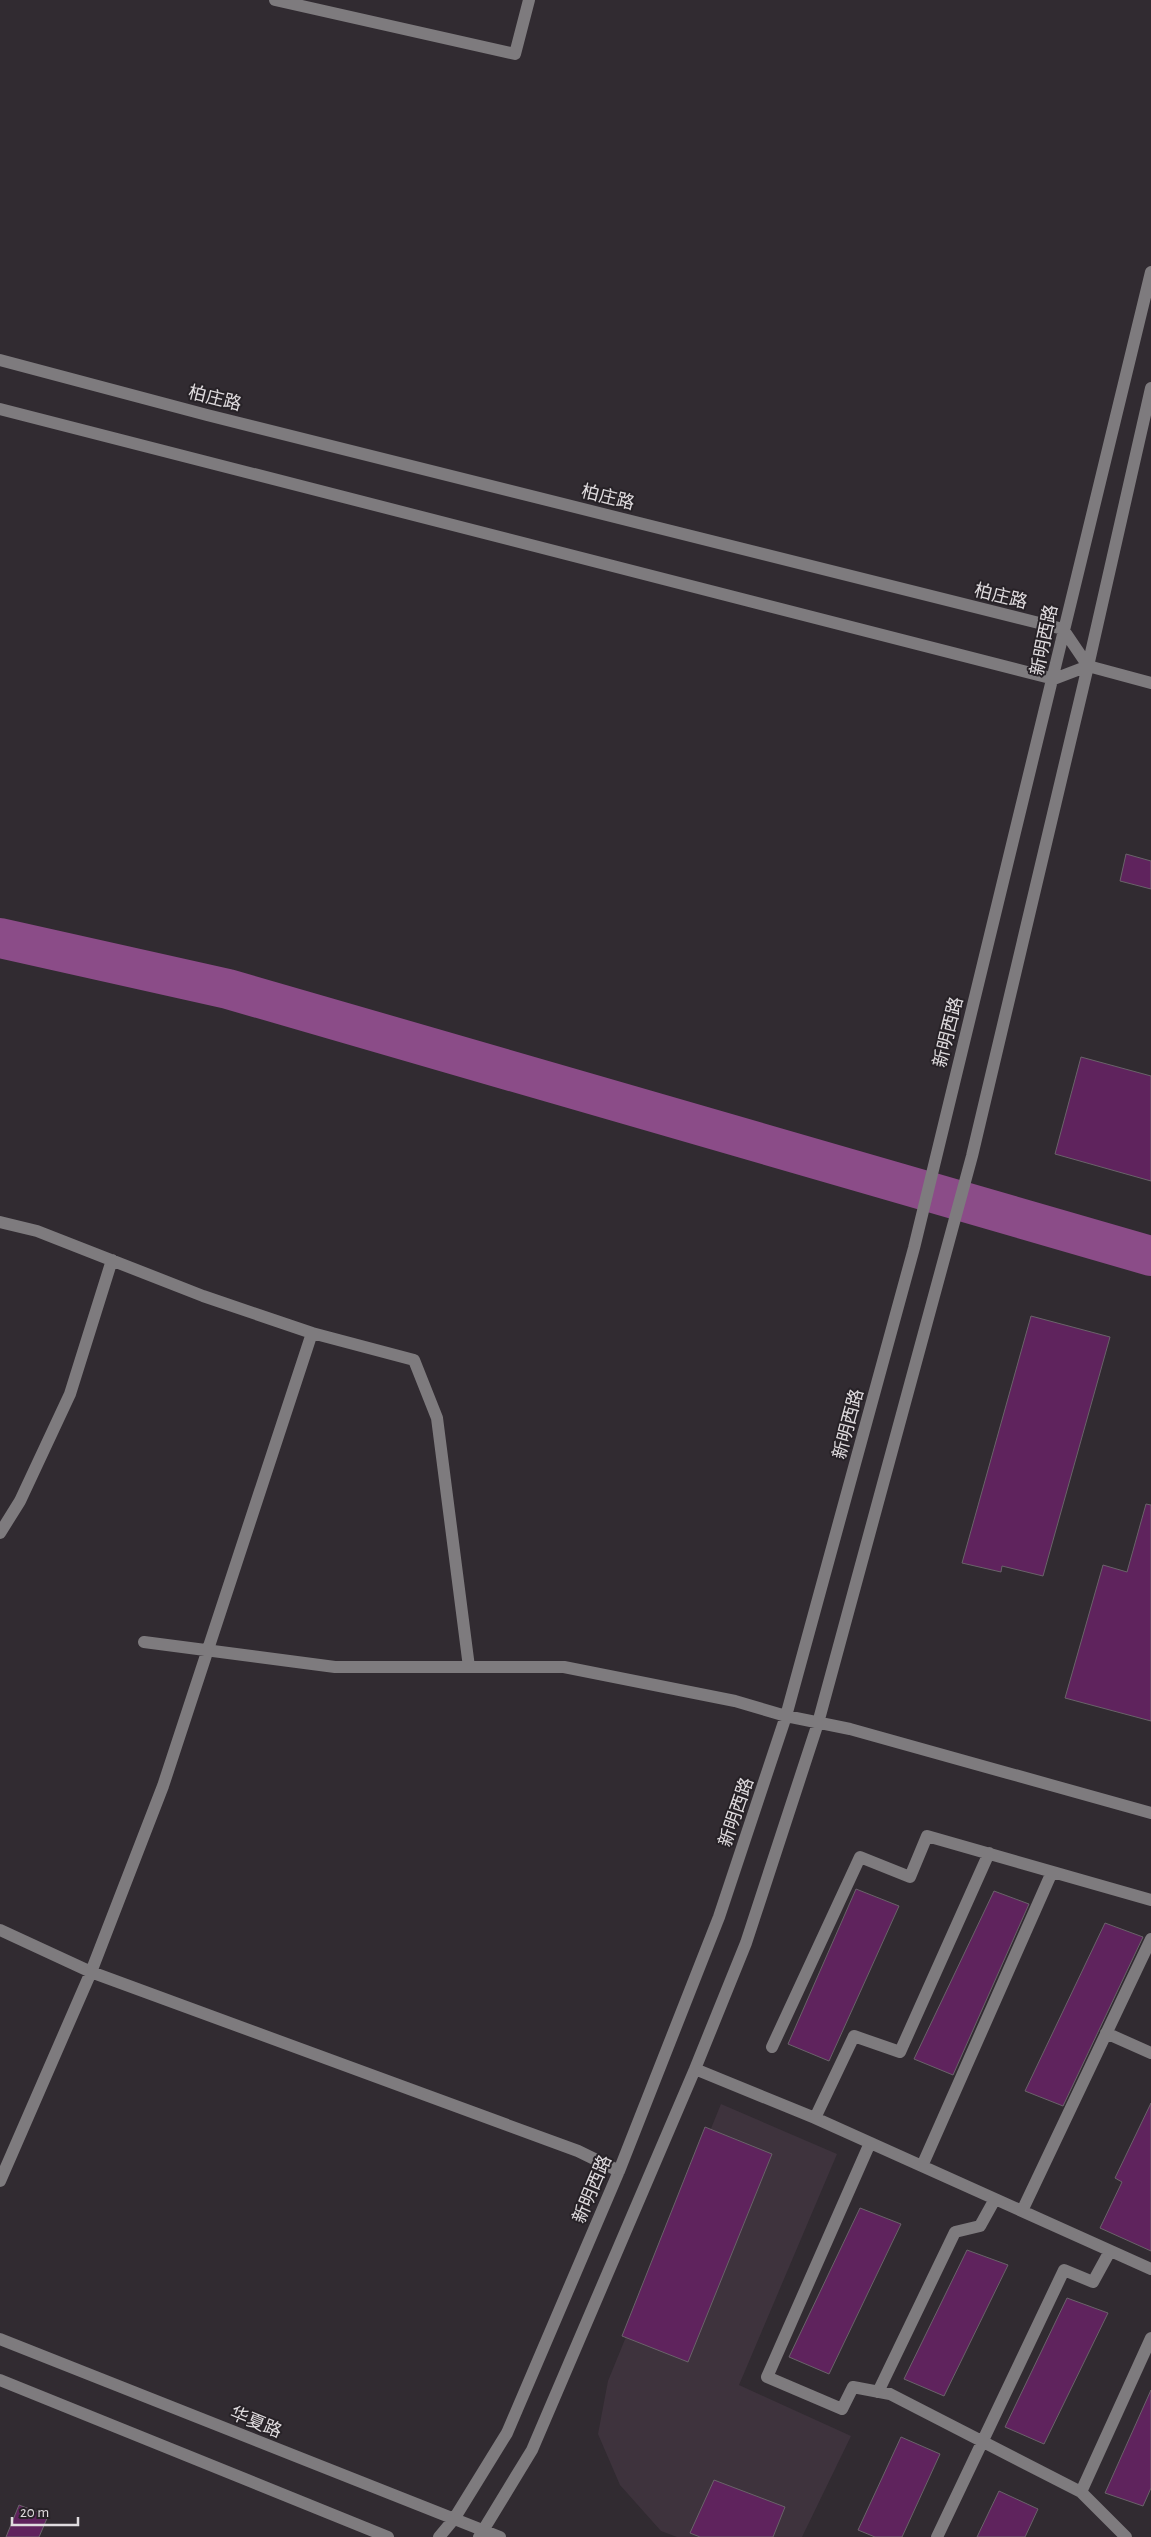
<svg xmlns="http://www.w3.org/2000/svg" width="1151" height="2537" viewBox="0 0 1151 2537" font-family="'Alegreya Sans','Noto Sans SC',sans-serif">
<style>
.built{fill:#3e333d}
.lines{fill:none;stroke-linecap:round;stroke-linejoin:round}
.river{stroke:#8b4c88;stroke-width:40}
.building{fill:#5f235d;stroke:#6a636a}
.minor{stroke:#7e7b7e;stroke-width:12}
.labels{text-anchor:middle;stroke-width:4;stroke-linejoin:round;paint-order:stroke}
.street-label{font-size:18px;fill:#e0dcdf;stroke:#272227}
</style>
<rect width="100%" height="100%" fill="#312b31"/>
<path class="built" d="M 721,2104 L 837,2154 L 739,2385 L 851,2436 L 802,2537 L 677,2537 L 661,2531 L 620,2485 L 598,2434 L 608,2381 Z"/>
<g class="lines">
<path class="river" d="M 0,938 L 228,989 L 1151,1256"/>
</g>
<path class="building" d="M 1126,854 L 1151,861 L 1151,889 L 1120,881 Z
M 1081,1057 L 1151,1076 L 1151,1181 L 1055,1154 Z
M 1031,1316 L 1110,1337 L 1043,1576 L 1002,1566 L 1001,1572 L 962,1563 Z
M 1146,1504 L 1151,1505 L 1151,1721 L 1065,1698 L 1103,1565 L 1127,1572 Z
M 856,1889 L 899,1906 L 829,2061 L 788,2044 Z
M 994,1891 L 1029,1904 L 953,2075 L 914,2059 Z
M 1105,1923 L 1143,1937 L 1063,2106 L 1025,2091 Z
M 1151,2103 L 1151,2251 L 1100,2228 L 1122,2182 L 1115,2178 Z
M 705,2127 L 772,2154 L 688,2362 L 622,2336 Z
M 860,2208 L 901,2224 L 829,2374 L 789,2357 Z
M 967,2250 L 1008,2265 L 944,2396 L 904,2379 Z
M 1067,2298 L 1108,2313 L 1044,2444 L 1005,2427 Z
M 1151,2390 L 1151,2488 L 1143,2506 L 1105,2493 Z
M 901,2437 L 940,2454 L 902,2537 L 875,2537 L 858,2530 Z
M 714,2480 L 785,2507 L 773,2537 L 700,2537 L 690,2533 Z
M 999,2491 L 1038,2509 L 1025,2537 L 977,2537 Z
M 19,2505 L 48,2516 L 39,2537 L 6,2537 Z"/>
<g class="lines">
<path class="minor" d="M 275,0 L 515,54 L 529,0
M 0,360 L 207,415 L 1063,629 L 1088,666
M 0,409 L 1054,679 L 1088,666
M 1088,666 L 1151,683
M 0,1222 L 37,1231 L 203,1296 L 312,1333 L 163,1786 L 91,1972 L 0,2181
M 312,1333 L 414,1360 L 437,1418 L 469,1667
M 0,1533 L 20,1501 L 70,1394 L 112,1260
M 144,1642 L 335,1667 L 564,1667 L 735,1701 L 786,1716 L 850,1729 L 1151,1813
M 0,1930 L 91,1972 L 578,2151 L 619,2171
M 1106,2033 L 1151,2053
M 772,2047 L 860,1857 L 910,1877 L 927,1836 L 1151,1900
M 695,2069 L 815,2118 L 1151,2269
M 815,2118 L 854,2036 L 900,2052 L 989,1853
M 870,2143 L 767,2377 L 842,2409 L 853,2387 L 890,2394 L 1081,2492 L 1126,2537
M 922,2166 L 1052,1872
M 1022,2211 L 1151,1939
M 0,2339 L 500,2537
M 0,2380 L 388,2537
M 878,2392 L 955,2232 L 980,2226 L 995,2199
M 1081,2492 L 1151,2338
M 439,2537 L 454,2519 L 507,2433 L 619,2171 L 719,1917 L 786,1716 L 914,1248 L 1151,272
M 479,2537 L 532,2450 L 695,2069 L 746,1943 L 818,1723 L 972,1156 L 1088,666 L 1151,388
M 937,2537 L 1064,2270 L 1093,2282 L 1110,2251"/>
</g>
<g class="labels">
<g class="street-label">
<text transform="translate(215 398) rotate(14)" y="6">柏庄路</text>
<text transform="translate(608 497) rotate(14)" y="6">柏庄路</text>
<text transform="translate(1001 596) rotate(14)" y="6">柏庄路</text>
<text transform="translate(1044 640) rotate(-78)" y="6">新明西路</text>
<text transform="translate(948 1032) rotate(-76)" y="6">新明西路</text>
<text transform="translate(848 1424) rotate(-75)" y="6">新明西路</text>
<text transform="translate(736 1812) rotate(-71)" y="6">新明西路</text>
<text transform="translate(592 2189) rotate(-67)" y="6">新明西路</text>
<text transform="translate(256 2422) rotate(22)" y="6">华夏路</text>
</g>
</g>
<path d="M12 2517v8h66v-8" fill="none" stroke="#e0dcdf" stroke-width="2.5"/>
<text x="20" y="2517" font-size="15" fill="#e0dcdf" stroke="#272227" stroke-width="4" paint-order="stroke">20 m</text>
</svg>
